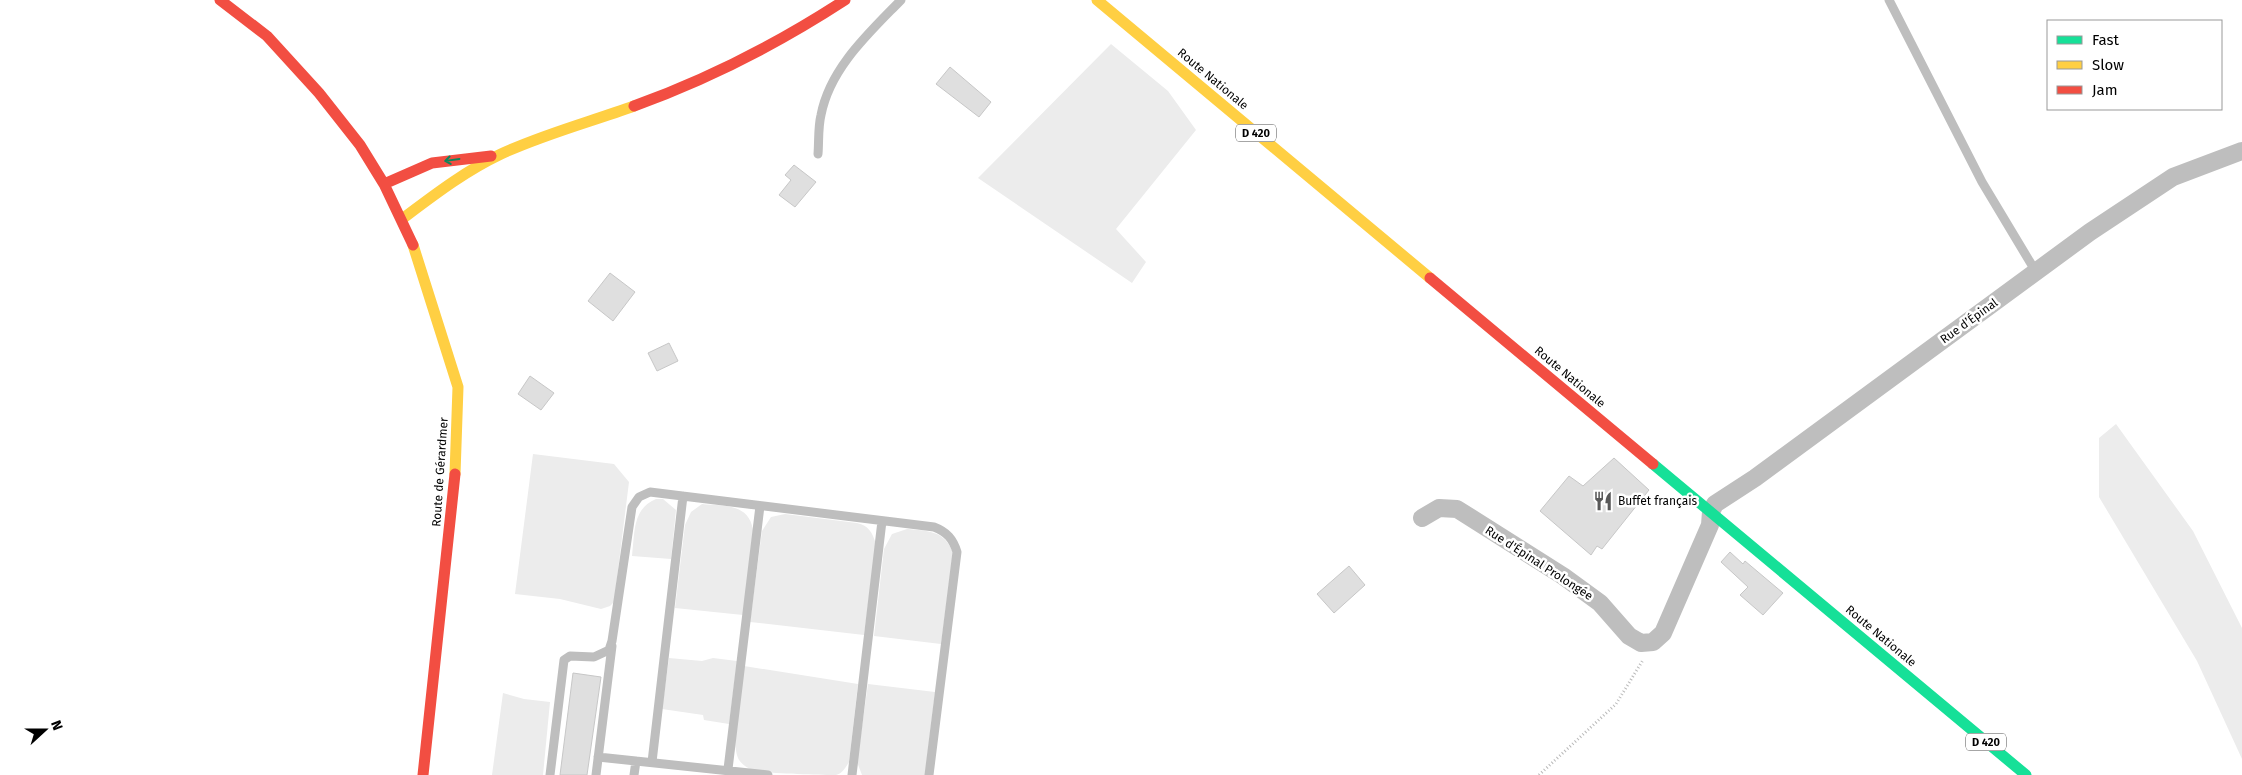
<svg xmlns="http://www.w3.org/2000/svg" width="2242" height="775" viewBox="0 0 2242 775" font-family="'Fira Sans',sans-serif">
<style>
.green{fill:#ececec}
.building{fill:#dfdfdf;stroke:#c7c7c7}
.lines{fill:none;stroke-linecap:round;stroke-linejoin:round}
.path{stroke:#b9b9b9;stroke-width:3;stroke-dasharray:1 2.5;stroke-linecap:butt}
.lane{stroke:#bebebe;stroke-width:9}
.street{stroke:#bebebe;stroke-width:18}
.fast{stroke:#16e098;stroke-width:11}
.slow{stroke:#ffcf43;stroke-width:11}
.jam{stroke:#f24e42;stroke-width:11}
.oneway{stroke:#0d865b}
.labels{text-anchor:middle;stroke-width:5;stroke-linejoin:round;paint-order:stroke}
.shield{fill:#fff;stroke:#4c4c4c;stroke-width:1}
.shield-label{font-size:11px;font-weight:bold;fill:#000}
.street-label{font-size:12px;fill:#000;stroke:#fff}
.poi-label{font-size:12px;fill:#000;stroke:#fff;text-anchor:start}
</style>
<rect width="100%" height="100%" fill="#fff"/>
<path class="green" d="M 1111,44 L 1168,91 L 1196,130 L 1116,229 L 1146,262 L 1132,283 L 978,178 Z
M 2116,424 L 2193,531 L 2242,628 L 2242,759 L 2197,661 L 2099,497 L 2099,438 Z
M 533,454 L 614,464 L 629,482 L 614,602 L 610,606 L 601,609 L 560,599 L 515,594 Z
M 656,499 L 663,499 L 676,510 L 671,559 L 632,556 C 635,533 632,509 656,499 Z
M 702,504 C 723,506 749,503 753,530 L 743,615 L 675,608 L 685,525 L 691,512 Z
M 785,514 L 857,523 C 869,526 872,532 876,544 L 864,635 L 750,622 L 762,531 L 771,517 Z
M 907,529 C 927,531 945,530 953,553 L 941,644 L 874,636 L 884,549 L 892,534 Z
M 669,658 L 702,661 L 713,658 L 737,661 L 729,724 L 704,720 L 703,715 L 662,709 Z
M 744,666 L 858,684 L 849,762 C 846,767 842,774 836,775 C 823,775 765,774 752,770 C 747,768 740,763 738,758 C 730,741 742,687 744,666 Z
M 868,684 L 935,692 L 925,775 L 862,775 L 857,762 Z
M 503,693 L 524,699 L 550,702 L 543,775 L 492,775 Z"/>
<path class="building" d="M 950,67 L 991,102 L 979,117 L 936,84 Z
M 794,165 L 816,182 L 795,207 L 779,195 L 791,180 L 785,175 Z
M 610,273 L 635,292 L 613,321 L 588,301 Z
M 669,343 L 678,361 L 657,371 L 648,353 Z
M 530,376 L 554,393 L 541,410 L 518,394 Z
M 1614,458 L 1649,490 L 1602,549 L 1597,546 L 1591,555 L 1540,511 L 1569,476 L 1583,486 Z
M 1730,552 L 1743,564 L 1745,561 L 1783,593 L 1763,615 L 1740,595 L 1748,587 L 1721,562 Z
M 1349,566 L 1365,585 L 1334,613 L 1317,594 Z
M 573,673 L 601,677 L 587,775 L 560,775 Z"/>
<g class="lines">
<path class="path" d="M 1539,775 L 1616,704 L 1643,660"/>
<path class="lane" d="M 1889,0 L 1982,182 L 2036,272
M 818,154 C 819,141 818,127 821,115 C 830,68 869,33 901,0
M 598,757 L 768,775
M 652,762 L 683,496
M 728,769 L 760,506
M 550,775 L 564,660 L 570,656 L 594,657 L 609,650 L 612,641 L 632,507 L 639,497 L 650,492 L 934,527 C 947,532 953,539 957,552 L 929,775
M 596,775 L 612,646
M 634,775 L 636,761
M 852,775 L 882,521"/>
<path class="street" d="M 1422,518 L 1439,508 L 1457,509 L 1563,576 L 1600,603 L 1629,636 L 1641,643 L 1653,642 L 1663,633 L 1710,525 L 1711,512 L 1715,504 L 1755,478 L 2090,232 L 2173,177 L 2242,151"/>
<path class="fast" d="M 1653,464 L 2026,775"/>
<path class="slow" d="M 1097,0 L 1430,278
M 402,219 C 434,195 465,171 501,154 C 544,134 590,122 634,106
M 413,245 L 458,387 L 455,474"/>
<path class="jam" d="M 220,0 L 267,36 L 319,93 L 360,145 L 384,184 L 413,245
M 634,106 C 709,79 779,43 845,0
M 384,184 L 432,163 L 491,156
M 1430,278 L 1653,464
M 423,775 L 455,474"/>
</g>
<defs><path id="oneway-shaft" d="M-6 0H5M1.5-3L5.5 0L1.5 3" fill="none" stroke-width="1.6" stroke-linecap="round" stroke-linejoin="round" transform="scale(1.25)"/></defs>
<use class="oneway" href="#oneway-shaft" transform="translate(452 160) rotate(172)"/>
<defs>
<symbol id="restaurant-bare" viewBox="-9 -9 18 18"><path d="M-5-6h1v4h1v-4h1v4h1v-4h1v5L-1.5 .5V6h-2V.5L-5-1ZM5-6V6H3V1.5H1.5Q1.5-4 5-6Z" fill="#595959" stroke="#fff" stroke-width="2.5" paint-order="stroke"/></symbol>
</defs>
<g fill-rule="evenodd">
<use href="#restaurant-bare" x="1589" y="487" width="28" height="28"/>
</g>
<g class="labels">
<g class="shield">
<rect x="1236" y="124.5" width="40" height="17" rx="4"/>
<rect x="1966" y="733.5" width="40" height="17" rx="4"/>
</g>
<g class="shield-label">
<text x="1256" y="137">D 420</text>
<text x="1986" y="746">D 420</text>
</g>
<g class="street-label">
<text transform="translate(1213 79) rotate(40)" y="4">Route Nationale</text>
<text transform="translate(1969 321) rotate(-36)" y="4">Rue d’Épinal</text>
<text transform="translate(1570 377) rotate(40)" y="4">Route Nationale</text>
<text transform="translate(440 472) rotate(-86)" y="4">Route de Gérardmer</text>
<text transform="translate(1539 563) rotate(33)" y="4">Rue d'Épinal Prolongée</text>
<text transform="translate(1881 636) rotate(40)" y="4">Route Nationale</text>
</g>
<g class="poi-label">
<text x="1618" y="505">Buffet français</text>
</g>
</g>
<rect x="2047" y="20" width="175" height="90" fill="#ffffff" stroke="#999999"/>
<rect x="2057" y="36" width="25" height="8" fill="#16e098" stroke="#999999"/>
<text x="2092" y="45" font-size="15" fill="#000000">Fast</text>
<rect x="2057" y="61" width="25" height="8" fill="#ffcf43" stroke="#999999"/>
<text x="2092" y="70" font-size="15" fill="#000000">Slow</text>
<rect x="2057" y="86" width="25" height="8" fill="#f24e42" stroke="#999999"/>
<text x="2092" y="95" font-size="15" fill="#000000">Jam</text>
<g transform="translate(45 730) rotate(69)" stroke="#ffffff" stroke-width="4" paint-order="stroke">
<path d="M0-4L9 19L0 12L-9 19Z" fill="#000000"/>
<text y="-8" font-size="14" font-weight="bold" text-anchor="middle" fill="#000000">N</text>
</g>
</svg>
